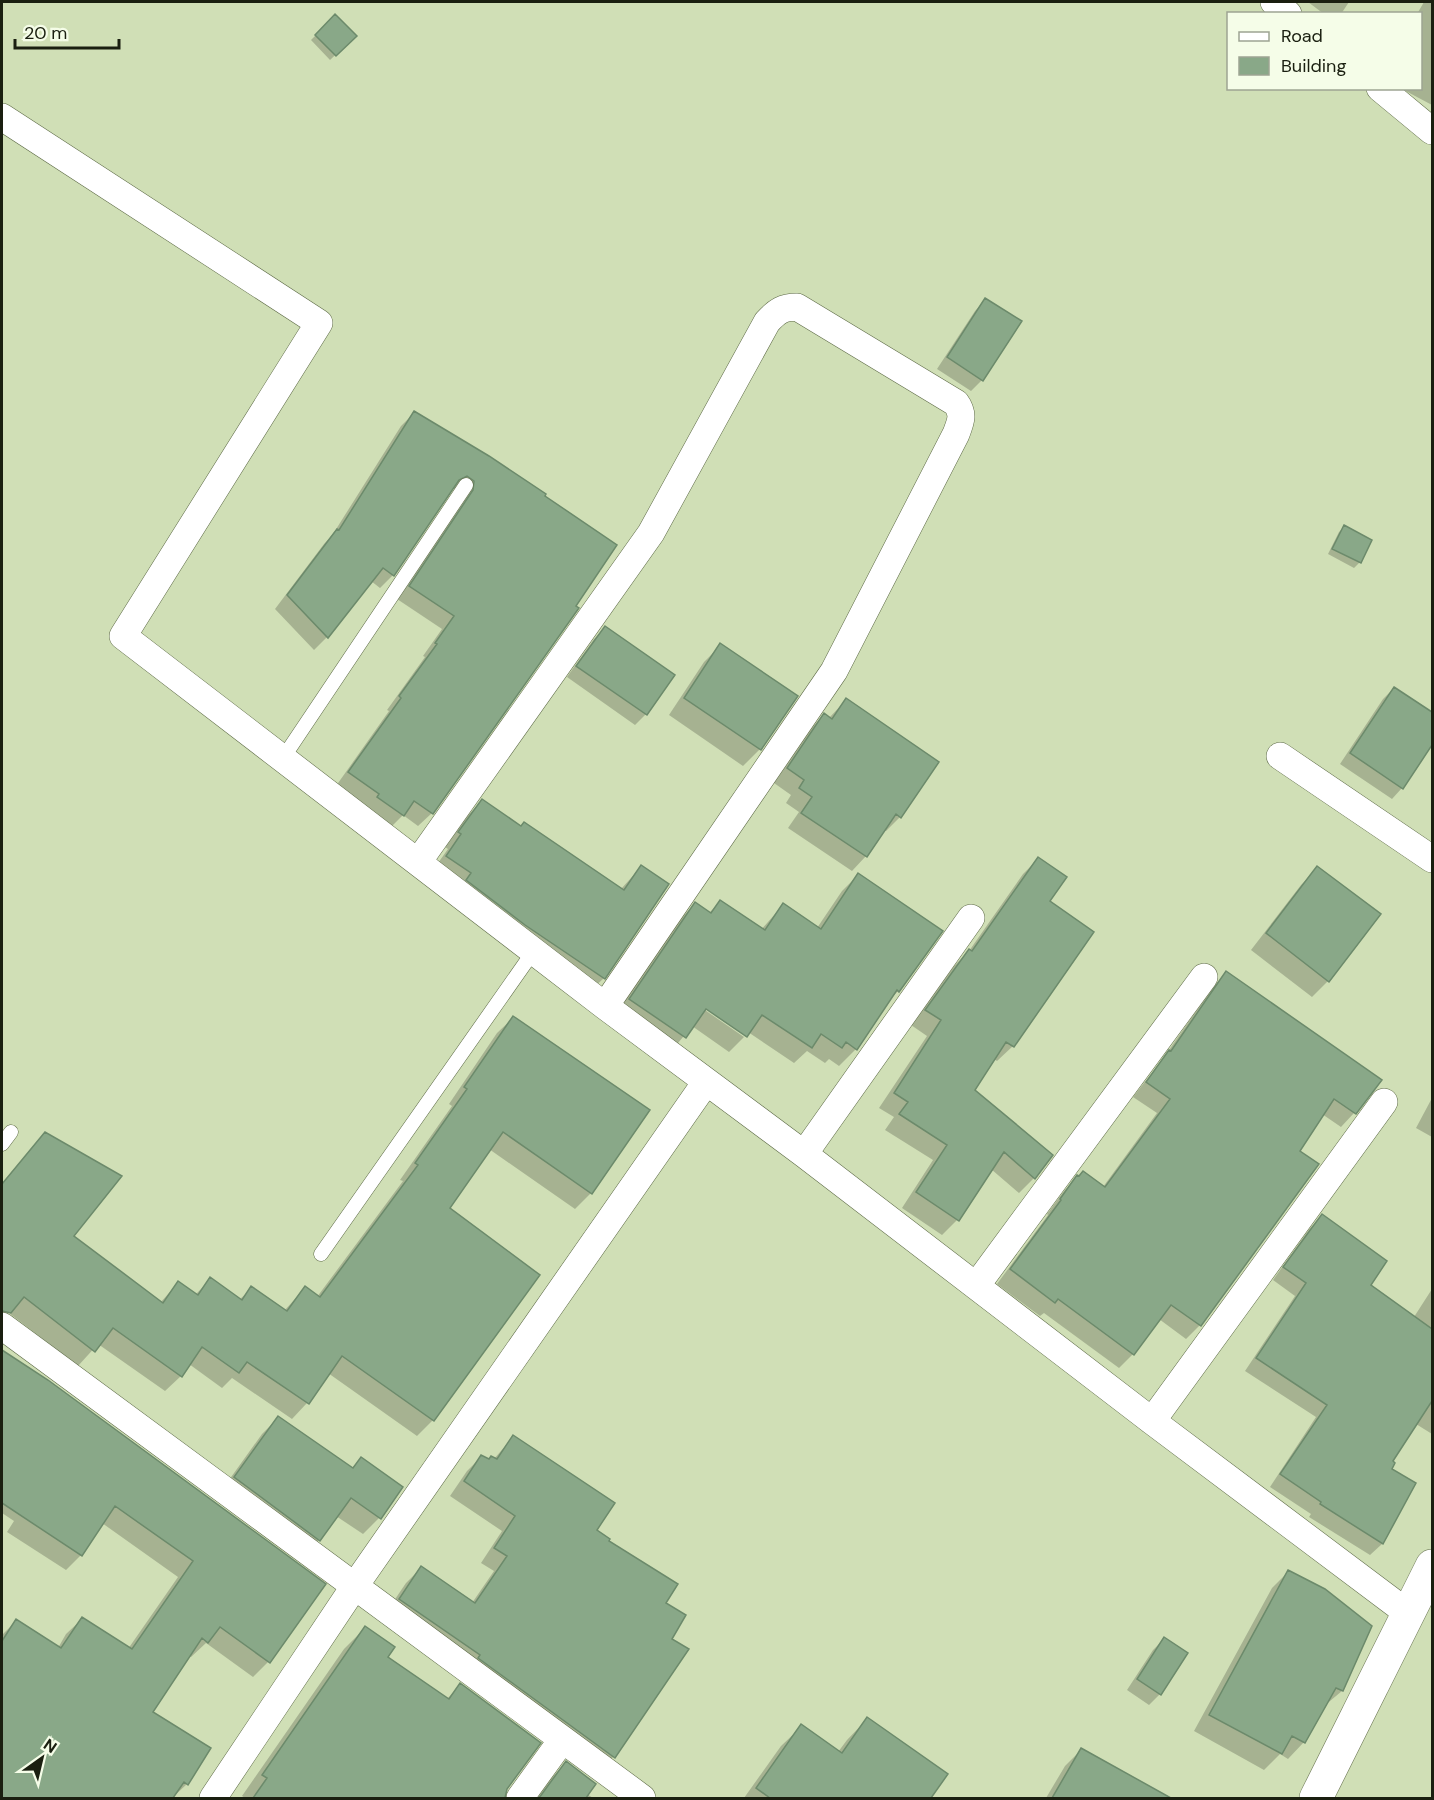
<svg xmlns="http://www.w3.org/2000/svg" width="1434" height="1800" viewBox="0 0 1434 1800" font-family="'DM Sans',sans-serif">
<style>
.shadow{fill:#0003}
.building{fill:#89a888;stroke:#6c8a6b;stroke-width:1.5}
.lines{fill:none;stroke-linecap:round;stroke-linejoin:round}
.service-casing{stroke:#5d6a46;stroke-width:15}
.minor-casing{stroke:#5d6a46;stroke-width:28}
.tertiary-casing{stroke:#5d6a46;stroke-width:34}
.service{stroke:#fff;stroke-width:14}
.minor{stroke:#fff;stroke-width:27}
.tertiary{stroke:#fff;stroke-width:33}
</style>
<rect width="100%" height="100%" fill="#d0dfb6"/>
<path class="shadow" d="M 1308,2 L 1349,2 L 1341,14 L 1324,14 Z
M 1424,2 L 1432,2 L 1432,105 L 1400,88 L 1420,88 L 1420,14 L 1417,14 Z
M 335,16 L 355,36 L 330,60 L 311,40 Z
M 985,300 L 982,380 L 971,391 L 937,369 L 975,311 Z
M 414,413 L 488,457 L 577,608 L 432,813 L 418,826 L 403,815 L 390,828 L 336,786 L 389,711 L 387,710 L 425,657 L 423,656 L 442,629 L 397,599 L 458,491 L 452,488 L 393,575 L 380,588 L 371,581 L 327,637 L 314,650 L 275,609 L 324,544 L 333,534 L 401,426 Z
M 1344,527 L 1370,540 L 1359,563 L 1354,568 L 1328,554 L 1339,532 Z
M 605,628 L 646,714 L 635,725 L 567,677 L 594,639 Z
M 721,645 L 796,696 L 760,749 L 743,766 L 669,715 L 704,662 Z
M 1394,688 L 1432,714 L 1432,742 L 1402,788 L 1392,799 L 1340,764 L 1383,699 Z
M 846,700 L 900,817 L 886,831 L 884,830 L 866,856 L 852,871 L 788,828 L 799,812 L 786,803 L 791,795 L 774,783 L 810,729 L 824,715 L 829,718 Z
M 482,801 L 621,889 L 641,867 L 604,978 L 589,992 L 433,870 L 448,849 L 445,847 L 468,815 Z
M 1038,859 L 1047,902 L 1092,932 L 1013,1046 L 997,1061 L 994,1059 L 973,1090 L 1034,1178 L 1019,1193 L 991,1169 L 957,1220 L 942,1235 L 902,1208 L 933,1160 L 885,1130 L 894,1117 L 879,1108 L 927,1036 L 911,1025 L 954,966 L 969,951 L 1023,874 Z
M 1318,868 L 1328,981 L 1312,997 L 1251,950 L 1301,885 Z
M 858,875 L 898,991 L 888,1001 L 856,1049 L 839,1066 L 829,1059 L 825,1063 L 807,1051 L 794,1063 L 748,1032 L 745,1037 L 745,1034 L 701,1003 L 699,1006 L 744,1037 L 729,1052 L 692,1026 L 669,1054 L 614,1015 L 679,920 L 695,904 L 709,913 L 721,901 L 761,930 L 783,905 L 817,928 L 842,891 Z
M 1226,973 L 1380,1080 L 1354,1113 L 1341,1127 L 1322,1114 L 1298,1151 L 1200,1325 L 1186,1339 L 1159,1319 L 1133,1354 L 1119,1368 L 1044,1313 L 1040,1316 L 997,1284 L 1048,1215 L 1047,1214 L 1064,1191 L 1077,1177 L 1103,1187 L 1157,1113 L 1133,1097 L 1162,1060 L 1213,987 Z
M 513,1018 L 648,1111 L 591,1193 L 575,1209 L 489,1149 L 448,1208 L 538,1275 L 433,1420 L 417,1436 L 328,1373 L 307,1403 L 292,1419 L 232,1378 L 222,1388 L 189,1364 L 181,1376 L 165,1391 L 98,1344 L 78,1366 L 9,1313 L 2,1320 L 2,1183 L 45,1134 L 72,1236 L 160,1303 L 178,1283 L 195,1295 L 211,1279 L 239,1300 L 252,1288 L 284,1311 L 305,1288 L 317,1297 L 403,1181 L 400,1180 L 452,1106 L 449,1104 L 497,1033 Z
M 1432,1098 L 1432,1137 L 1416,1128 Z
M 1322,1216 L 1369,1285 L 1414,1317 L 1432,1289 L 1432,1434 L 1416,1424 L 1391,1462 L 1390,1469 L 1414,1483 L 1382,1544 L 1370,1555 L 1309,1517 L 1311,1514 L 1270,1487 L 1316,1417 L 1245,1371 L 1295,1296 L 1273,1280 L 1310,1228 Z
M 2,1352 L 47,1381 L 324,1585 L 268,1662 L 253,1677 L 206,1643 L 191,1657 L 189,1655 L 151,1712 L 187,1784 L 172,1798 L 2,1798 L 2,1635 L 16,1621 L 58,1648 L 66,1634 L 82,1619 L 128,1649 L 178,1577 L 102,1523 L 81,1555 L 66,1570 L 7,1532 L 14,1521 L 2,1513 Z
M 278,1418 L 351,1469 L 361,1459 L 379,1518 L 363,1534 L 336,1516 L 319,1540 L 303,1557 L 219,1494 L 262,1434 Z
M 513,1437 L 595,1531 L 607,1541 L 664,1603 L 670,1639 L 687,1650 L 613,1757 L 599,1772 L 385,1614 L 406,1583 L 421,1568 L 472,1603 L 494,1571 L 481,1563 L 502,1531 L 450,1496 L 467,1471 L 481,1457 L 488,1461 L 494,1459 Z
M 1288,1572 L 1371,1627 L 1342,1691 L 1324,1706 L 1304,1742 L 1288,1759 L 1280,1754 L 1264,1770 L 1194,1731 L 1272,1588 Z
M 365,1628 L 386,1657 L 447,1699 L 460,1685 L 506,1789 L 503,1798 L 245,1798 L 242,1796 L 344,1649 Z
M 1164,1639 L 1160,1694 L 1149,1705 L 1127,1690 L 1153,1650 Z
M 867,1719 L 946,1774 L 929,1798 L 744,1798 L 781,1746 L 802,1726 L 838,1752 L 847,1740 Z
M 1081,1750 L 1168,1798 L 1046,1798 L 1065,1766 Z
M 566,1763 L 587,1794 L 593,1798 L 535,1798 L 545,1784 Z"/>
<path class="building" d="M 335,14 L 357,36 L 336,56 L 315,35 Z
M 985,298 L 1022,321 L 983,381 L 947,357 Z
M 414,411 L 489,456 L 546,494 L 545,496 L 617,545 L 576,606 L 579,608 L 433,814 L 414,801 L 404,816 L 377,797 L 379,794 L 348,772 L 401,698 L 399,696 L 437,644 L 435,643 L 454,616 L 409,586 L 473,490 L 474,481 L 467,476 L 459,480 L 394,576 L 383,568 L 328,638 L 287,595 L 337,529 L 339,530 Z
M 1344,525 L 1372,540 L 1361,563 L 1332,549 Z
M 605,626 L 675,675 L 647,715 L 576,666 Z
M 720,643 L 798,696 L 761,750 L 684,698 Z
M 1394,687 L 1432,712 L 1432,745 L 1403,789 L 1350,753 Z
M 846,698 L 939,762 L 901,818 L 896,814 L 867,857 L 801,813 L 812,797 L 799,788 L 804,780 L 787,768 L 824,713 L 832,719 Z
M 482,799 L 521,826 L 524,822 L 624,890 L 641,865 L 669,884 L 605,979 L 525,925 L 466,880 L 471,873 L 446,856 L 461,834 L 458,832 Z
M 1038,857 L 1067,877 L 1050,901 L 1094,932 L 1014,1047 L 1006,1042 L 975,1090 L 1053,1155 L 1035,1179 L 1004,1152 L 959,1221 L 916,1192 L 947,1145 L 899,1114 L 908,1102 L 894,1093 L 941,1020 L 925,1010 L 969,949 L 972,951 Z
M 1317,866 L 1381,914 L 1329,982 L 1266,933 Z
M 858,873 L 943,931 L 899,992 L 897,990 L 857,1050 L 846,1042 L 842,1048 L 821,1034 L 812,1048 L 762,1015 L 747,1037 L 706,1009 L 686,1038 L 629,999 L 695,902 L 711,913 L 720,900 L 765,930 L 783,903 L 821,929 Z
M 1226,971 L 1382,1080 L 1356,1114 L 1334,1099 L 1300,1151 L 1319,1164 L 1201,1326 L 1171,1305 L 1134,1355 L 1058,1299 L 1055,1303 L 1010,1269 L 1061,1200 L 1060,1199 L 1077,1175 L 1079,1176 L 1083,1171 L 1105,1187 L 1170,1099 L 1146,1082 L 1169,1050 L 1171,1051 Z
M 513,1016 L 650,1110 L 592,1194 L 503,1132 L 450,1208 L 540,1275 L 434,1421 L 342,1356 L 309,1404 L 247,1362 L 239,1373 L 202,1347 L 182,1377 L 113,1328 L 95,1352 L 24,1297 L 11,1313 L 2,1311 L 2,1184 L 45,1132 L 122,1176 L 74,1236 L 163,1303 L 178,1281 L 198,1295 L 210,1277 L 242,1300 L 251,1286 L 287,1311 L 305,1286 L 320,1297 L 418,1165 L 415,1163 L 467,1089 L 464,1087 Z
M 1322,1214 L 1387,1261 L 1371,1285 L 1432,1329 L 1432,1401 L 1393,1461 L 1395,1463 L 1392,1469 L 1416,1483 L 1383,1544 L 1320,1504 L 1321,1502 L 1280,1474 L 1327,1405 L 1256,1358 L 1306,1283 L 1283,1267 Z
M 2,1350 L 48,1380 L 326,1584 L 270,1663 L 220,1627 L 208,1643 L 202,1638 L 153,1712 L 211,1748 L 188,1785 L 184,1782 L 173,1798 L 2,1798 L 2,1641 L 16,1619 L 61,1648 L 82,1617 L 132,1649 L 193,1561 L 115,1506 L 82,1556 L 2,1503 Z
M 278,1416 L 353,1468 L 361,1457 L 403,1487 L 381,1519 L 351,1498 L 320,1541 L 234,1477 Z
M 513,1435 L 615,1503 L 597,1530 L 610,1539 L 609,1541 L 678,1584 L 666,1603 L 686,1615 L 672,1639 L 689,1649 L 615,1758 L 478,1658 L 480,1655 L 399,1599 L 421,1566 L 475,1603 L 507,1556 L 494,1548 L 515,1516 L 464,1481 L 481,1455 L 489,1459 L 491,1456 L 497,1459 Z
M 1288,1570 L 1325,1589 L 1372,1626 L 1343,1691 L 1336,1688 L 1305,1743 L 1292,1736 L 1282,1754 L 1209,1715 Z
M 365,1626 L 395,1647 L 388,1657 L 449,1699 L 460,1683 L 541,1743 L 507,1789 L 505,1798 L 253,1798 L 267,1778 L 262,1775 Z
M 1164,1637 L 1188,1653 L 1161,1695 L 1137,1679 Z
M 867,1717 L 948,1774 L 931,1798 L 770,1798 L 756,1788 L 801,1724 L 842,1753 Z
M 1081,1748 L 1171,1798 L 1052,1798 Z
M 566,1761 L 596,1784 L 586,1798 L 539,1798 Z"/>
<g class="lines">
<defs>
<path id="service" d="M 283,758 L 466,485
M 2,1144 L 11,1132
M 321,1254 L 533,952"/>
<path id="minor" d="M 1274,2 L 1288,14
M 1380,88 L 1432,131
M 2,117 L 319,323 L 123,636 L 605,1006 L 804,1154 L 1152,1421 L 1409,1614
M 1280,756 L 1432,859
M 418,862 L 651,533 L 767,322 C 777,311 783,307 797,307 L 956,403 C 964,414 961,421 956,434 L 834,671 L 605,1006
M 804,1154 L 971,918
M 976,1286 L 1204,977
M 2,1326 L 642,1798
M 1152,1421 L 1384,1102
M 213,1798 L 354,1587 L 706,1082
M 520,1798 L 562,1740"/>
<path id="tertiary" d="M 1316,1798 L 1432,1566"/>
</defs>
<use href="#service" class="service-casing"/>
<use href="#minor" class="minor-casing"/>
<use href="#tertiary" class="tertiary-casing"/>
<use href="#service" class="service"/>
<use href="#minor" class="minor"/>
<use href="#tertiary" class="tertiary"/>
</g>
<rect width="1434" height="1800" fill="none" stroke="#1a1f10" stroke-width="6"/>
<rect x="1227" y="12" width="195" height="78" fill="#f5fde8" stroke="#9da492" stroke-width="1.5"/>
<rect x="1239" y="32" width="30" height="9" fill="#ffffff" stroke="#9da492" stroke-width="1.5"/>
<text x="1281" y="42" font-size="18" fill="#1a1f10">Road</text>
<rect x="1239" y="57" width="30" height="18" fill="#89a888" stroke="#9da492" stroke-width="1.5"/>
<text x="1281" y="72" font-size="18" fill="#1a1f10">Building</text>
<g transform="translate(42 1758) rotate(34)" stroke="#f5fde8" stroke-width="4.5" paint-order="stroke">
<path d="M0-4.5L10 22L0 15L-10 22Z" fill="#1a1f10"/>
<text y="-9" font-size="16" font-weight="bold" text-anchor="middle" fill="#1a1f10">N</text>
</g>
<path d="M15 39v9h104v-9" fill="none" stroke="#1a1f10" stroke-width="3"/>
<text x="24" y="39" font-size="18" fill="#1a1f10" stroke="#f5fde8" stroke-width="4.5" paint-order="stroke">20 m</text>
</svg>
